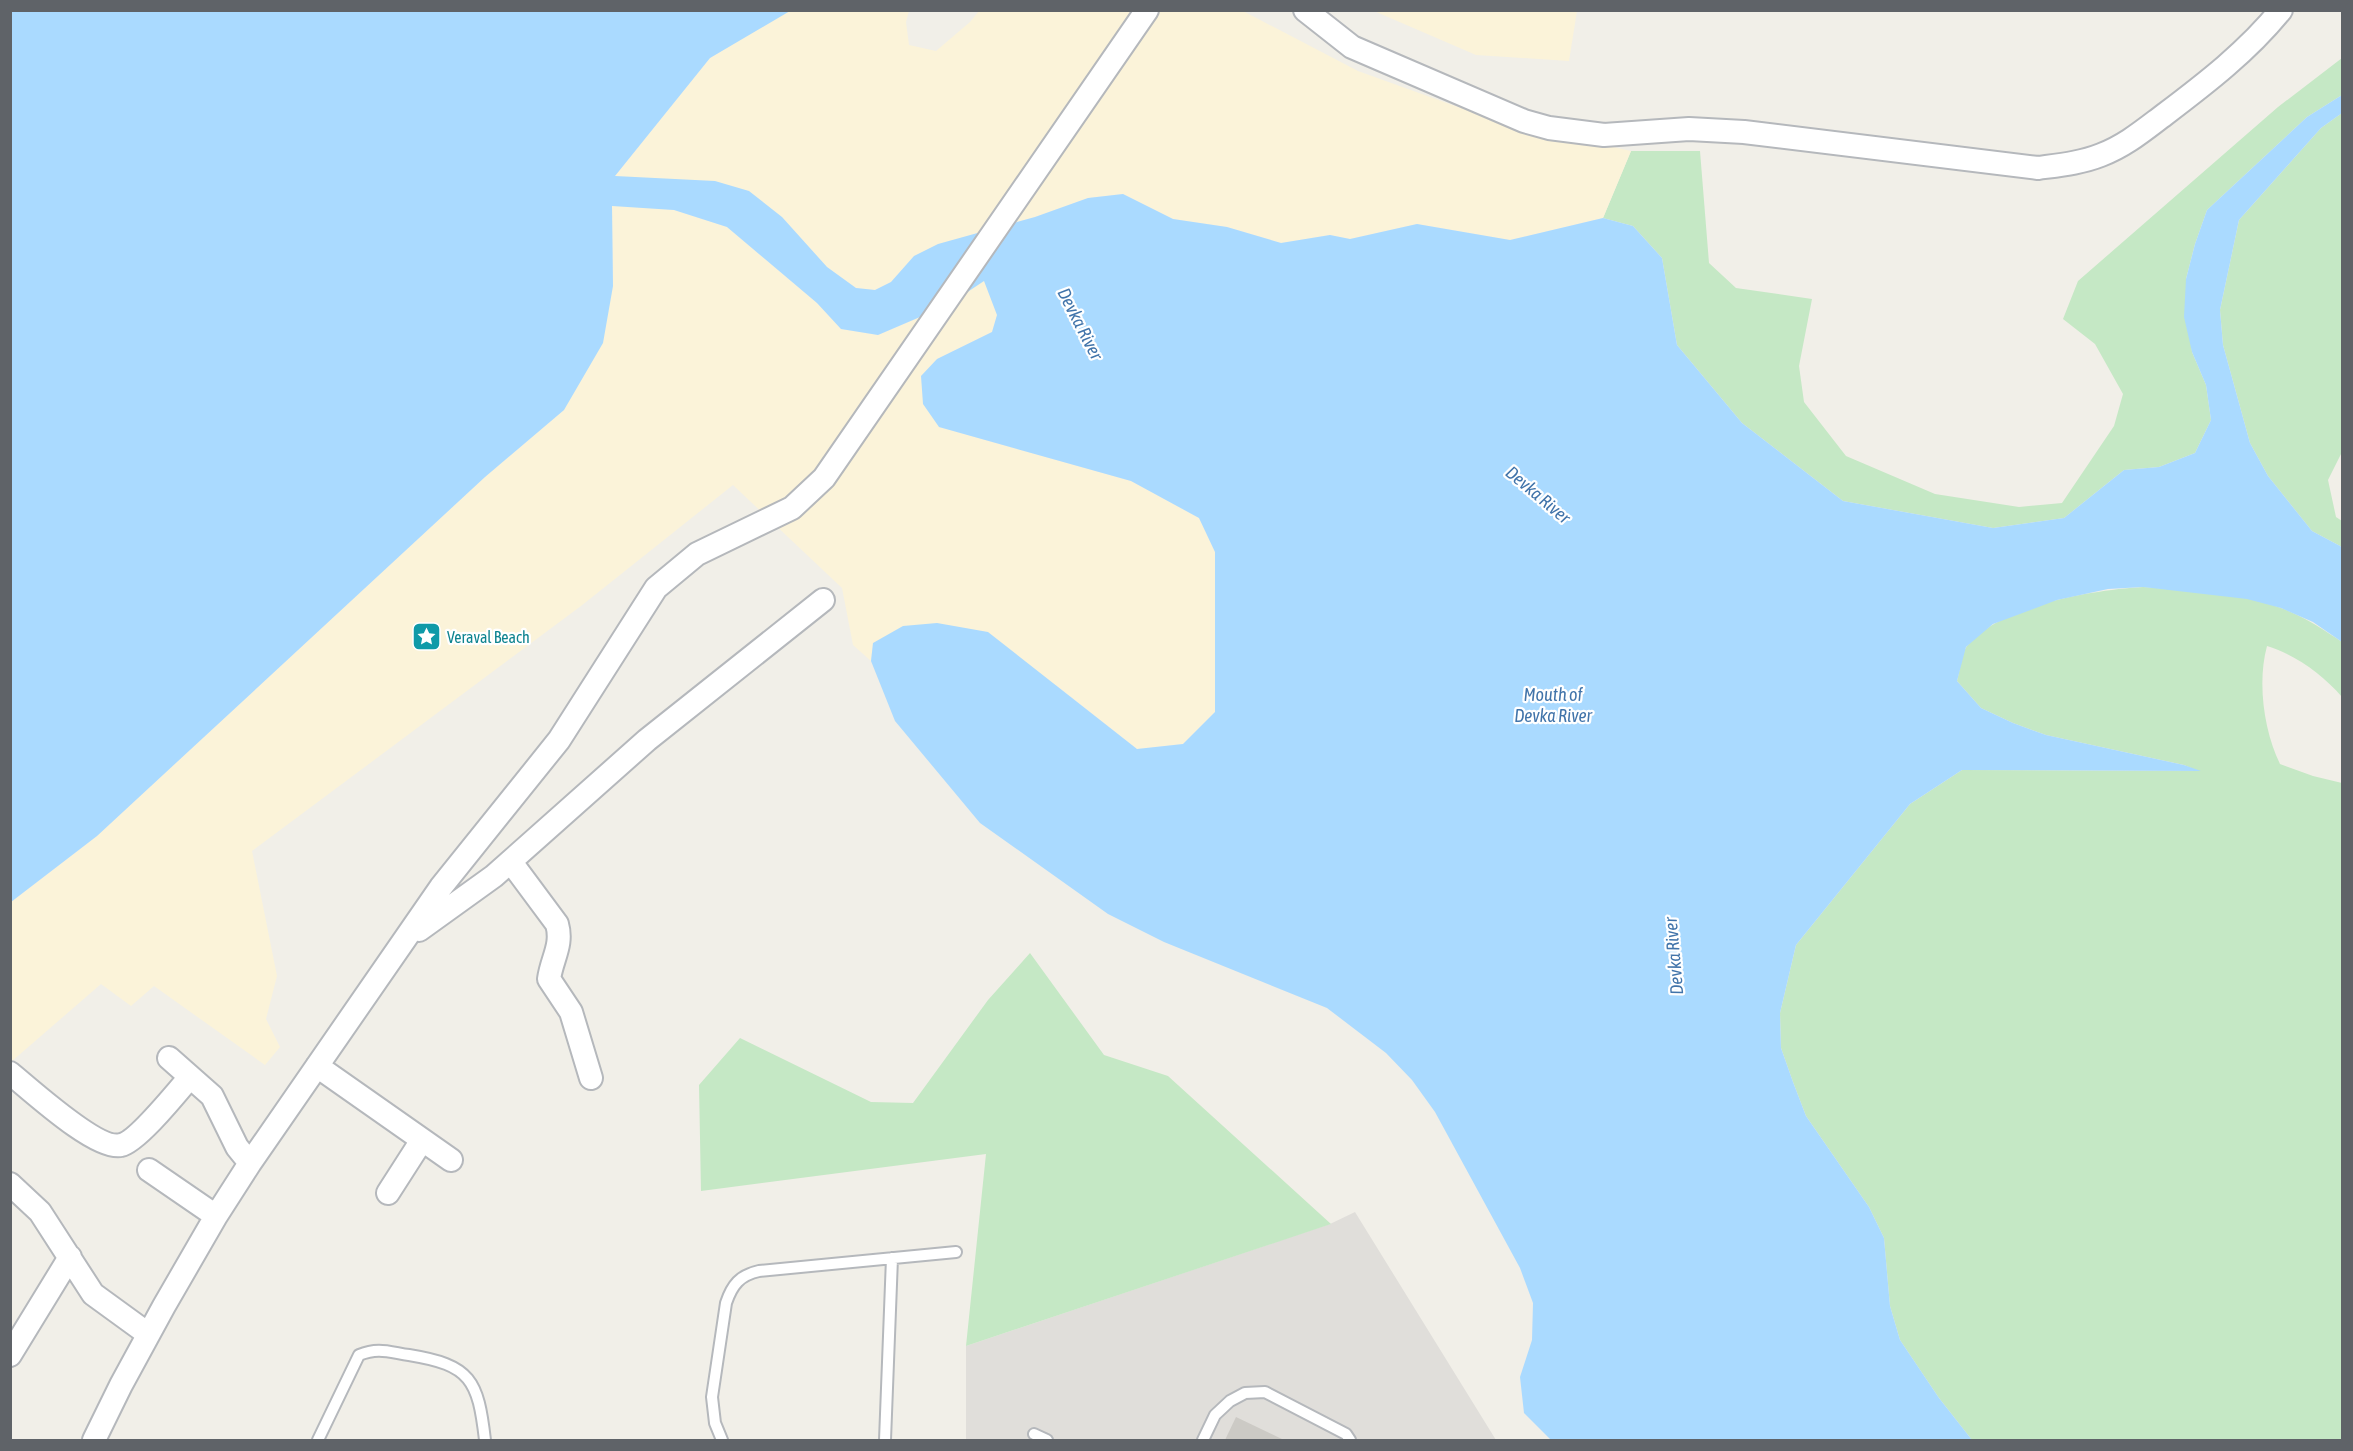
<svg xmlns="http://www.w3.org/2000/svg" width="2353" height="1451" viewBox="0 0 2353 1451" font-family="'Asap Condensed',sans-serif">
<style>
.industrial{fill:#e0deda}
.green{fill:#c5e8c5}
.sand{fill:#fbf3d9}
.water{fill:#aadaff}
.building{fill:#cccac5}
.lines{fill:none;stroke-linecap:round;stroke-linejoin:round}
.lane-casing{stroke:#b5b8bc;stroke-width:14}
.street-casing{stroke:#b5b8bc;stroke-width:26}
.lane{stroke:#fff;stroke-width:10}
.street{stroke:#fff;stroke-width:22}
.labels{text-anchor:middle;stroke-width:4.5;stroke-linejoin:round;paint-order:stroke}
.culture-label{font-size:16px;fill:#0d838f;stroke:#fff;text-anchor:start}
.water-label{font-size:18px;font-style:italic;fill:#4174aa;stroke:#fff}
</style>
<rect width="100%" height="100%" fill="#f1efe8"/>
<path class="industrial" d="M 1355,1212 L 1496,1440 L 966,1440 L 966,1346 L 1330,1224 Z"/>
<path class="green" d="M 2342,58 L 2342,95 L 2307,117 L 2207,210 L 2195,244 L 2186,279 L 2192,352 L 2206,385 L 2211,420 L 2195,453 L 2159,467 L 2124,470 L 2064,518 L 1993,528 L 1843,501 L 1742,423 L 1677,345 L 1662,258 L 1633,226 L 1603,218 L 1631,151 L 1700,151 L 1709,263 L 1736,288 L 1812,299 L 1799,366 L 1804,402 L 1846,456 L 1935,494 L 2019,507 L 2062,503 L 2114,426 L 2123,394 L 2095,344 L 2063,319 L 2078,281 L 2278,107 Z
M 2342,113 L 2342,452 L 2328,480 L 2336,517 L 2342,521 L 2342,547 L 2312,531 L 2268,476 L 2250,443 L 2223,345 L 2220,310 L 2239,220 L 2321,128 Z
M 2143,587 C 2187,590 2240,593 2281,608 C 2303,616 2323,629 2342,642 L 2342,697 C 2323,675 2296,655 2267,646 C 2257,683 2264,731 2280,764 L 2313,776 L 2342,783 L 2342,1440 L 1972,1440 L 1939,1398 L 1900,1340 L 1890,1306 L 1884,1238 L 1869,1207 L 1806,1116 L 1793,1082 L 1781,1048 L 1780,1013 L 1796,945 L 1910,804 L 1962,770 L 2198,771 L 2184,765 L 2046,735 L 2013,723 L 1981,708 L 1957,681 C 1960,671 1961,654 1967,646 C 2000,605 2093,590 2143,587 Z
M 1030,953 L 1104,1055 L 1168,1076 L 1331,1224 L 966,1346 L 986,1154 L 701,1191 L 699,1085 L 740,1038 L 871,1102 L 913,1103 L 988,1000 Z"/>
<path class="sand" d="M 790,10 L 909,11 L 906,22 L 909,45 L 936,51 L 970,22 L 979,11 L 1243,11 L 1358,71 L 1494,120 L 1631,151 L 1603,218 L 1510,240 L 1417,224 L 1350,239 L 1330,235 L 1281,243 L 1227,227 L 1173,219 L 1123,194 L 1088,198 L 1035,217 L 982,231 L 914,256 L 891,282 L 875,290 L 856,288 L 827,267 L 782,217 L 615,176 L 710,58 Z
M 1374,11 L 1577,11 L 1569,61 L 1476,55 Z
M 612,205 L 674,210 L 727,227 L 817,303 L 841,329 L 878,335 L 948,305 L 984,280 L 997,315 L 992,332 L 937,359 L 939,427 L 1131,481 L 1199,518 L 1215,552 L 1215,712 L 1183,744 L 1137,749 L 1056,685 L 873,643 L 871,661 L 853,645 L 842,588 L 733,485 L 581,606 L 252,851 L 277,976 L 266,1019 L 280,1047 L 265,1065 L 154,986 L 131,1006 L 101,984 L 11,1062 L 11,902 L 97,836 L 485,477 L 564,410 L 613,286 Z"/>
<path class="water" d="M 11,11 L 790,11 L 710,58 L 615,176 L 715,181 L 749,191 L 782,217 L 827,267 L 856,288 L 875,290 L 891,282 L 914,256 L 938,244 L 1035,217 L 1088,198 L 1123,194 L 1173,219 L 1227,227 L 1281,243 L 1330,235 L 1350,239 L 1417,224 L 1510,240 L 1603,218 L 1633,226 L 1662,258 L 1677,345 L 1742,423 L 1843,501 L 1993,528 L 2064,518 L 2124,470 L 2159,467 L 2195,453 L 2211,420 L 2206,385 L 2192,352 L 2184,317 L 2186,279 L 2195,244 L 2207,210 L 2307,117 L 2342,95 L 2342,113 L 2321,128 L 2239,220 L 2220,310 L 2223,345 L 2250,443 L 2268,476 L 2312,531 L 2342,547 L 2342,642 L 2313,622 L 2281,608 L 2247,599 L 2143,587 L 2108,589 L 2057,600 L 1993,624 L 1966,647 L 1957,681 L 1981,708 L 2013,723 L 2046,735 L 2184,765 L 2201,771 L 1962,770 L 1910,804 L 1796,945 L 1780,1013 L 1781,1048 L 1793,1082 L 1806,1116 L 1869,1207 L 1884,1238 L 1890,1306 L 1900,1340 L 1939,1398 L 1972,1440 L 1551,1440 L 1524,1413 L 1520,1377 L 1532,1340 L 1533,1303 L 1520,1268 L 1435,1112 L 1412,1080 L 1386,1053 L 1327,1008 L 1164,942 L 1108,914 L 980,823 L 895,721 L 871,661 L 873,643 L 903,626 L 937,623 L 988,632 L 1137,749 L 1183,744 L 1215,712 L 1215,552 L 1199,518 L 1131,481 L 939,427 L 923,404 L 921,376 L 937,359 L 992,332 L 997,315 L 984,281 L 948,305 L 878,335 L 841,329 L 817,303 L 727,227 L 674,210 L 612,206 L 613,286 L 603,343 L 564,410 L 485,477 L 97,836 L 11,902 Z"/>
<path class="building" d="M 1236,1417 L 1284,1440 L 1225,1440 Z"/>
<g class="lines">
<defs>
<path id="lane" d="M 1034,1434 L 1047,1440
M 318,1440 L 359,1355 C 378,1347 389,1352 409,1355 C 471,1365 478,1380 485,1440
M 722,1440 L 715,1423 L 712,1397 L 726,1303 C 732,1285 740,1275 759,1271 L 956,1252
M 885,1440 L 892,1258
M 1203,1440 L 1215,1415 L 1230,1401 L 1245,1393 L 1265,1392 L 1346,1434 L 1350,1440"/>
<path id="street" d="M 1305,10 L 1352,47 L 1524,121 L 1549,128 L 1604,135 L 1689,129 L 1744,132 L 2038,168 C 2060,165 2081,163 2101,155 C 2125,146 2144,130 2164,115 C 2205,84 2248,51 2281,10
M 511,862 L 557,924 C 563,945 552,958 549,979 L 571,1012 L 591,1078
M 419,930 L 494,876 L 647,740 L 823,600
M 169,1058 L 212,1096 L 237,1147 L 250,1163
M 317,1066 L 451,1160
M 10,1073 C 31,1090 97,1151 121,1145 C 137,1142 178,1091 190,1077
M 149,1170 L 216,1216
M 10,1184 L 40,1212 L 93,1294 L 148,1334
M 388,1193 L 422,1140
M 10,1355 L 70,1257
M 94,1440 L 121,1385 L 164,1306 L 216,1216 L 250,1163 L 441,887 L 559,740 L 656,588 L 697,554 L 792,508 L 824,478 L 1147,10"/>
</defs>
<use href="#lane" class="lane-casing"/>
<use href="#street" class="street-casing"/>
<use href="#lane" class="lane"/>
<use href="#street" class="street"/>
</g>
<defs>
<symbol id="sight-square" viewBox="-11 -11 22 22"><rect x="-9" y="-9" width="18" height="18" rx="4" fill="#0f9aa8" stroke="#fff"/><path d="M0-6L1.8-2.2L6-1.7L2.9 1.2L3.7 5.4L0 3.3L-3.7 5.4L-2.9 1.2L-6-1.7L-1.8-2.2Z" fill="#fff"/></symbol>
</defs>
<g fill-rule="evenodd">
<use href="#sight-square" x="410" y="620" width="33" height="33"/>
</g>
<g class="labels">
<g class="culture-label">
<text x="447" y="643">Veraval Beach</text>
</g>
<g class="water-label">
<text transform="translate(1080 324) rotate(63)" y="6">Devka River</text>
<text transform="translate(1538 495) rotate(40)" y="6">Devka River</text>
<text x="1553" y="701">Mouth of<tspan x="1553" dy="21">Devka River</tspan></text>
<text transform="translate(1674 956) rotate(-95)" y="6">Devka River</text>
</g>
</g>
<rect width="2353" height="1451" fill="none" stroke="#5f6368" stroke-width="24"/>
</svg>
